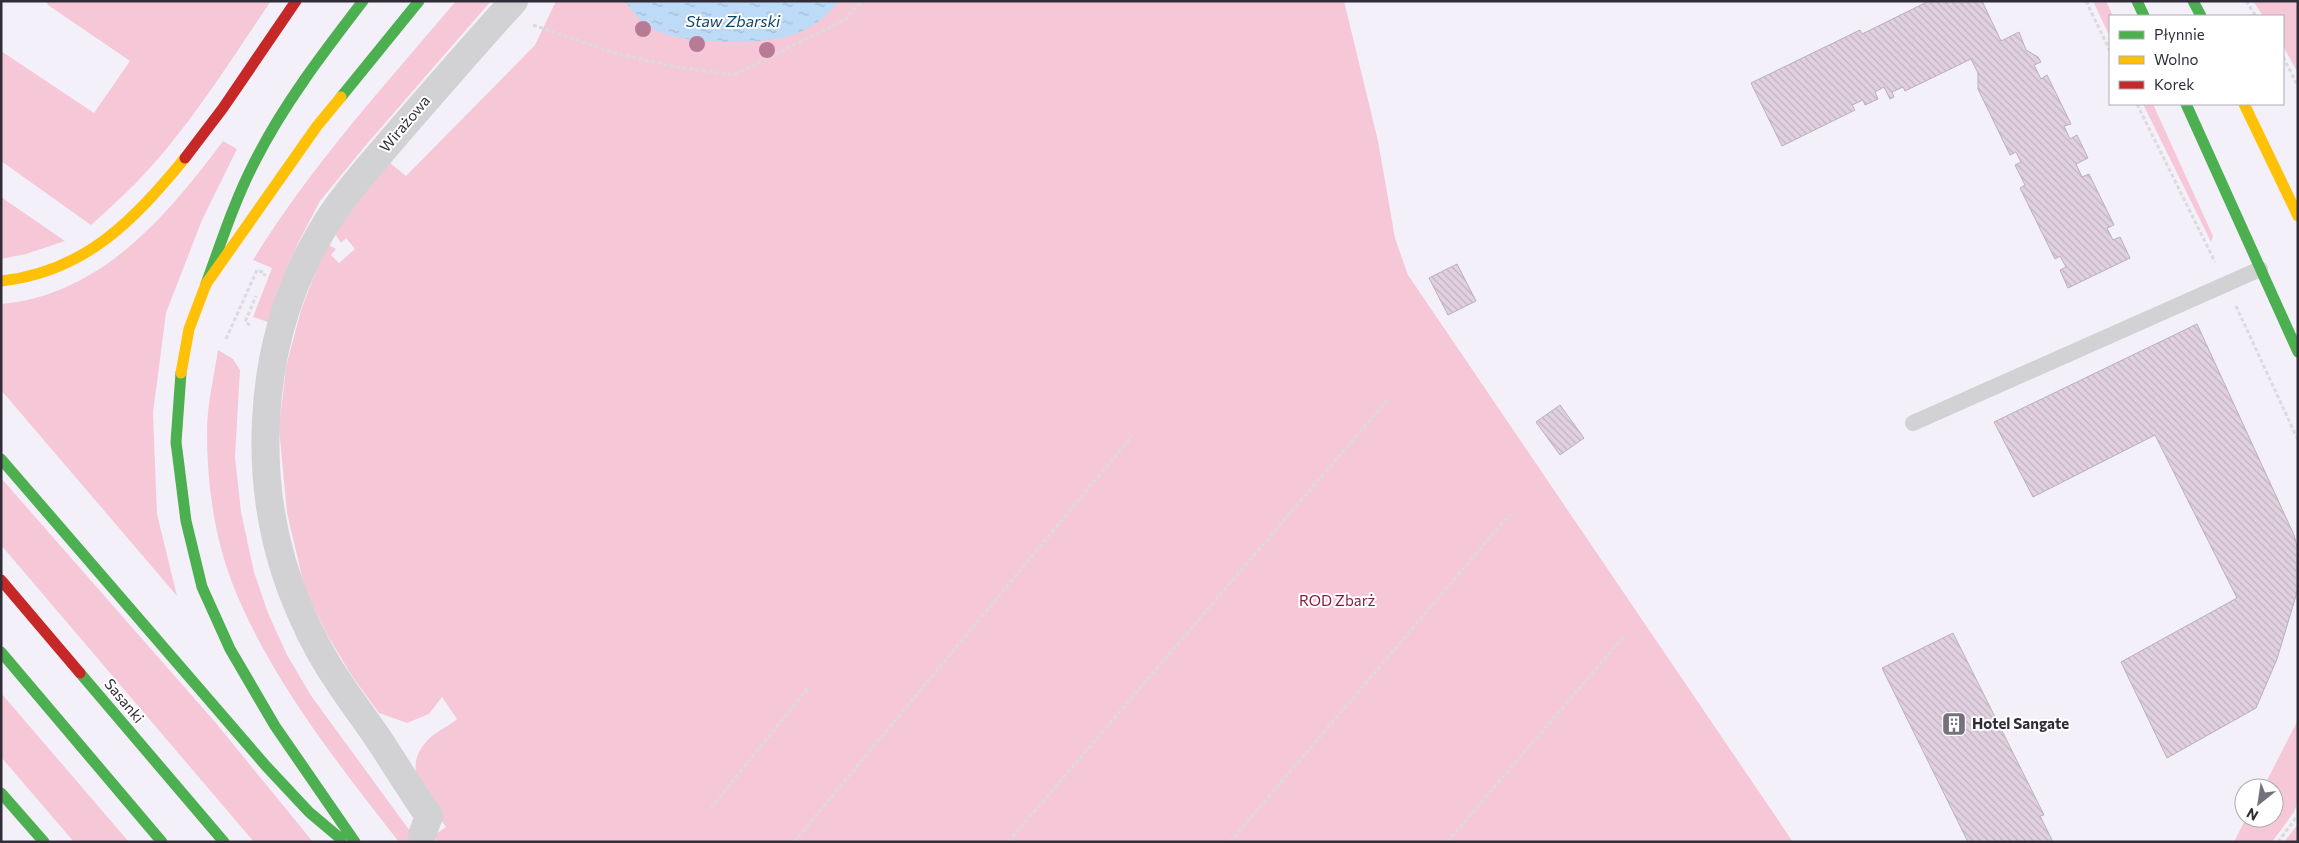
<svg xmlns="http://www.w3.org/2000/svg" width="2299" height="843" viewBox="0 0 2299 843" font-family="Commissioner,sans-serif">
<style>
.green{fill:#f6c8d7}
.water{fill:url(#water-ripples)}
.building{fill:url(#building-back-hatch);stroke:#b8b1ba}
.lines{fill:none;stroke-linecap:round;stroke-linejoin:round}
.path{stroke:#dbdadd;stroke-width:3;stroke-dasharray:4 2.5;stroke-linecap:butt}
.lane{stroke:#d2d2d4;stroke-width:16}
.street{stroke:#d2d2d4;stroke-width:28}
.fast{stroke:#4caf50;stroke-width:11}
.slow{stroke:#ffc107;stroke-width:11}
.jam{stroke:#c62828;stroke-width:11}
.tree{fill:#b87b95}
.labels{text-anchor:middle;stroke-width:4;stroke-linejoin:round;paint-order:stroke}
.street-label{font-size:15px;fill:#312d38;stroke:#fff}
.park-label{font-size:15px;fill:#871b43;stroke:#fff}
.poi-label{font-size:15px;font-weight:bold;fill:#312d38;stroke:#fff;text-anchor:start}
.water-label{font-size:16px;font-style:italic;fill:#0b466d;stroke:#fff}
</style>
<defs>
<pattern id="water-ripples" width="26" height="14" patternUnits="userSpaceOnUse" patternTransform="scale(1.25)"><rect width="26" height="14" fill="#bddaf7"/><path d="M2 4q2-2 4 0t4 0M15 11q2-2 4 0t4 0" fill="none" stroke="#a3bbd4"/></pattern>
<pattern id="building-back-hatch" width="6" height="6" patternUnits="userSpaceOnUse" patternTransform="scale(1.25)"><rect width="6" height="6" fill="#e0d0e0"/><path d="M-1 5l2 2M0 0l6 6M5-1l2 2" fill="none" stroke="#c1b3c1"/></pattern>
</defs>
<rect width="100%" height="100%" fill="#f4f0fa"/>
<path class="green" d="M 46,1 L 271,1 C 232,58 195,118 149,169 C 131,189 111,207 91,225 L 1,161 L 1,51 L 94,113 L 130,61 L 48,5 Z
M 456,1 L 491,1 L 366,145 L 320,201 L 299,241 L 279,288 L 268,322 L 253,317 L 272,268 L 253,260 C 310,167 385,85 456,1 Z
M 556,1 L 1344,1 L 1378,141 L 1395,238 L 1408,275 L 1793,842 L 438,842 L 433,836 L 446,827 C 427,800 397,767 431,737 C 439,730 449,726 457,719 L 442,697 L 429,714 L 407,723 L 379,713 L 352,676 L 326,633 L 305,589 L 287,513 L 279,428 L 286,367 L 301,310 L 321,258 L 329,245 L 336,249 L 331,255 L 339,263 L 355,249 L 346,238 L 341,243 L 335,234 L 347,213 L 389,162 L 406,176 L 535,45 Z
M 2093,1 L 2106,1 L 2113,16 L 2110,16 L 2110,37 Z
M 2253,1 L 2298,1 L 2298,73 L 2283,46 L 2283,16 L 2263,16 Z
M 2143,104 L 2153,104 L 2213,236 L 2211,242 Z
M 223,141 L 237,149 L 202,220 L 166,313 L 153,413 L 157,514 L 177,596 L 1,390 L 1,304 C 101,295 167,216 223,141 Z
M 1,197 L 65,241 L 26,254 L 1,259 Z
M 218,350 L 233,359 L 240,370 L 235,457 L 241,512 L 254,572 L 268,613 L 287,655 L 312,697 L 418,842 L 399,842 C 338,764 269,677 233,585 C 214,537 207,483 207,432 C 207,405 214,376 218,350 Z
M 1,478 L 215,722 L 313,842 L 254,842 L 1,545 Z
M 1,693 L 129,842 L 74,842 L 1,757 Z
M 2298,720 L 2298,802 L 2294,812 L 2272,842 L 2234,842 L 2246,818 L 2274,818 L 2274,788 L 2263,788 Z
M 2298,824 L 2297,842 L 2284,842 Z"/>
<path class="water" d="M 625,1 L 840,1 C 827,14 816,26 798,33 C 769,46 683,45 655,30 C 641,23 634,14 625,1 Z"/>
<path class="building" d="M 1929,1 L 1982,1 L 2001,41 L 2019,32 L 2026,50 L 2038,57 L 2041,62 L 2034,65 L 2041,79 L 2047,75 L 2071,124 L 2064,126 L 2070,139 L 2077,135 L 2088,158 L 2076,164 L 2082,177 L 2089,174 L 2114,225 L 2107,228 L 2113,240 L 2120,237 L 2130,258 L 2068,288 L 2060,270 L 2066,267 L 2060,256 L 2055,259 L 2020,188 L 2025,185 L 2015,165 L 2021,162 L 2016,152 L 2010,155 L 1978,89 L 1978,73 L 1971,59 L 1905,91 L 1903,87 L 1892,92 L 1894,97 L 1890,99 L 1884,87 L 1875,92 L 1878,99 L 1865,105 L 1863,100 L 1852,105 L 1855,110 L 1782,146 L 1751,83 L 1860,30 L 1862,34 Z
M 1457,264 L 1476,301 L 1448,315 L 1429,278 Z
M 2197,324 L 2294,535 L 2298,550 L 2298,589 L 2277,659 L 2256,708 L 2167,758 L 2121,662 L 2237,598 L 2155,435 L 2033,497 L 1994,422 Z
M 1560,405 L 1584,438 L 1560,455 L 1536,422 Z
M 1953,633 L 2044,815 L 2040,816 L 2053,842 L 1968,842 L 1882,668 Z"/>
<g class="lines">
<path class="path" d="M 2086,1 L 2110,51
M 2246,1 L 2256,16
M 533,25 L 615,53 L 676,67 L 734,75 L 846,19 L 861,1
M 2283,57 L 2298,86
M 2137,104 L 2215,262
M 2236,306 L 2298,440
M 250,325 L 245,322 L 256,296
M 226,339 L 257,270 L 265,273 L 264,276
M 711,808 L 808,688
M 794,842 L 1132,436
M 1008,842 L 1388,399
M 1230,842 L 1510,514
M 1447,842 L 1625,635
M 2278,842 L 2298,815"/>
<path class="lane" d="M 1913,423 L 2260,269"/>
<path class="street" d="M 422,835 L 429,816 C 413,794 400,772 385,749 C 372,728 356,708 342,687 C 326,664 312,639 301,613 C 248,494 254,345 321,232 C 341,197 370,166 396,135 C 435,90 474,45 514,1"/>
<path class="fast" d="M 2137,1 L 2144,16
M 2193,1 L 2201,16
M 341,97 L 419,1
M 2186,104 L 2298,352
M 206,284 C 221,243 234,202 254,163 C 283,105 323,53 363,1
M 181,373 L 176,442 L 186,521 L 202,587 L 230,649 L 275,726 L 355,842
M 1,459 L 266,766 L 309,812 L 341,839
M 1,652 L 162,842
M 80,673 L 224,842
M 1,793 L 44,842"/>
<path class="slow" d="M 2244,104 L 2298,216
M 1,281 C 85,272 134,220 185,158
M 181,373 L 189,329 L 206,284 L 317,126 L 341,97"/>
<path class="jam" d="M 185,158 L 223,108 L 296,1
M 1,580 L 80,673"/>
</g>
<g class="tree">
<circle cx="643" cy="29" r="8"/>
<circle cx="697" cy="44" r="8"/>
<circle cx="767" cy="50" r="8"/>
</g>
<defs>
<symbol id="building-square" viewBox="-11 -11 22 22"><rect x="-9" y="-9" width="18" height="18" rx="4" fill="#75717c" stroke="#fff"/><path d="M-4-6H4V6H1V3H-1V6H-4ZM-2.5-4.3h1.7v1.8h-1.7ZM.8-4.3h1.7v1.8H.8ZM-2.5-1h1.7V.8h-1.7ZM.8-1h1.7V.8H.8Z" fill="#fff"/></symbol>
</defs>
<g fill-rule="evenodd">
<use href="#building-square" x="1940" y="710" width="28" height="28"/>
</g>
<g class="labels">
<g class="street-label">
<text transform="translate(405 124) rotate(-50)" y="5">Wirażowa</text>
<text transform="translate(124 701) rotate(50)" y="5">Sasanki</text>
</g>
<g class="park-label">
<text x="1337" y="606">ROD Zbarż</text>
</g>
<g class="poi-label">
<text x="1972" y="729">Hotel Sangate</text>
</g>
<g class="water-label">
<text x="733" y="27">Staw Zbarski</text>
</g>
</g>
<rect width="2299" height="843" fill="none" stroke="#312d38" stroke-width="5"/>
<rect x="2109" y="15" width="175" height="90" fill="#ffffff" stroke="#adabaf"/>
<rect x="2119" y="31" width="25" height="8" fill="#4caf50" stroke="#adabaf"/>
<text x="2154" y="40" font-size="15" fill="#312d38">Płynnie</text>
<rect x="2119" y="56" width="25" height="8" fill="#ffc107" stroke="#adabaf"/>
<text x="2154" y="65" font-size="15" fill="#312d38">Wolno</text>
<rect x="2119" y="81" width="25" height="8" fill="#c62828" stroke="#adabaf"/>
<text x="2154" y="90" font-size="15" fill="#312d38">Korek</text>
<g transform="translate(2259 803) rotate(210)"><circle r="24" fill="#ffffff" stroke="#adabaf"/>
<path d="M0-4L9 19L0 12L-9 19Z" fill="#75717c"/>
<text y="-8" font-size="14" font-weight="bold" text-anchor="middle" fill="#312d38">N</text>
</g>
</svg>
